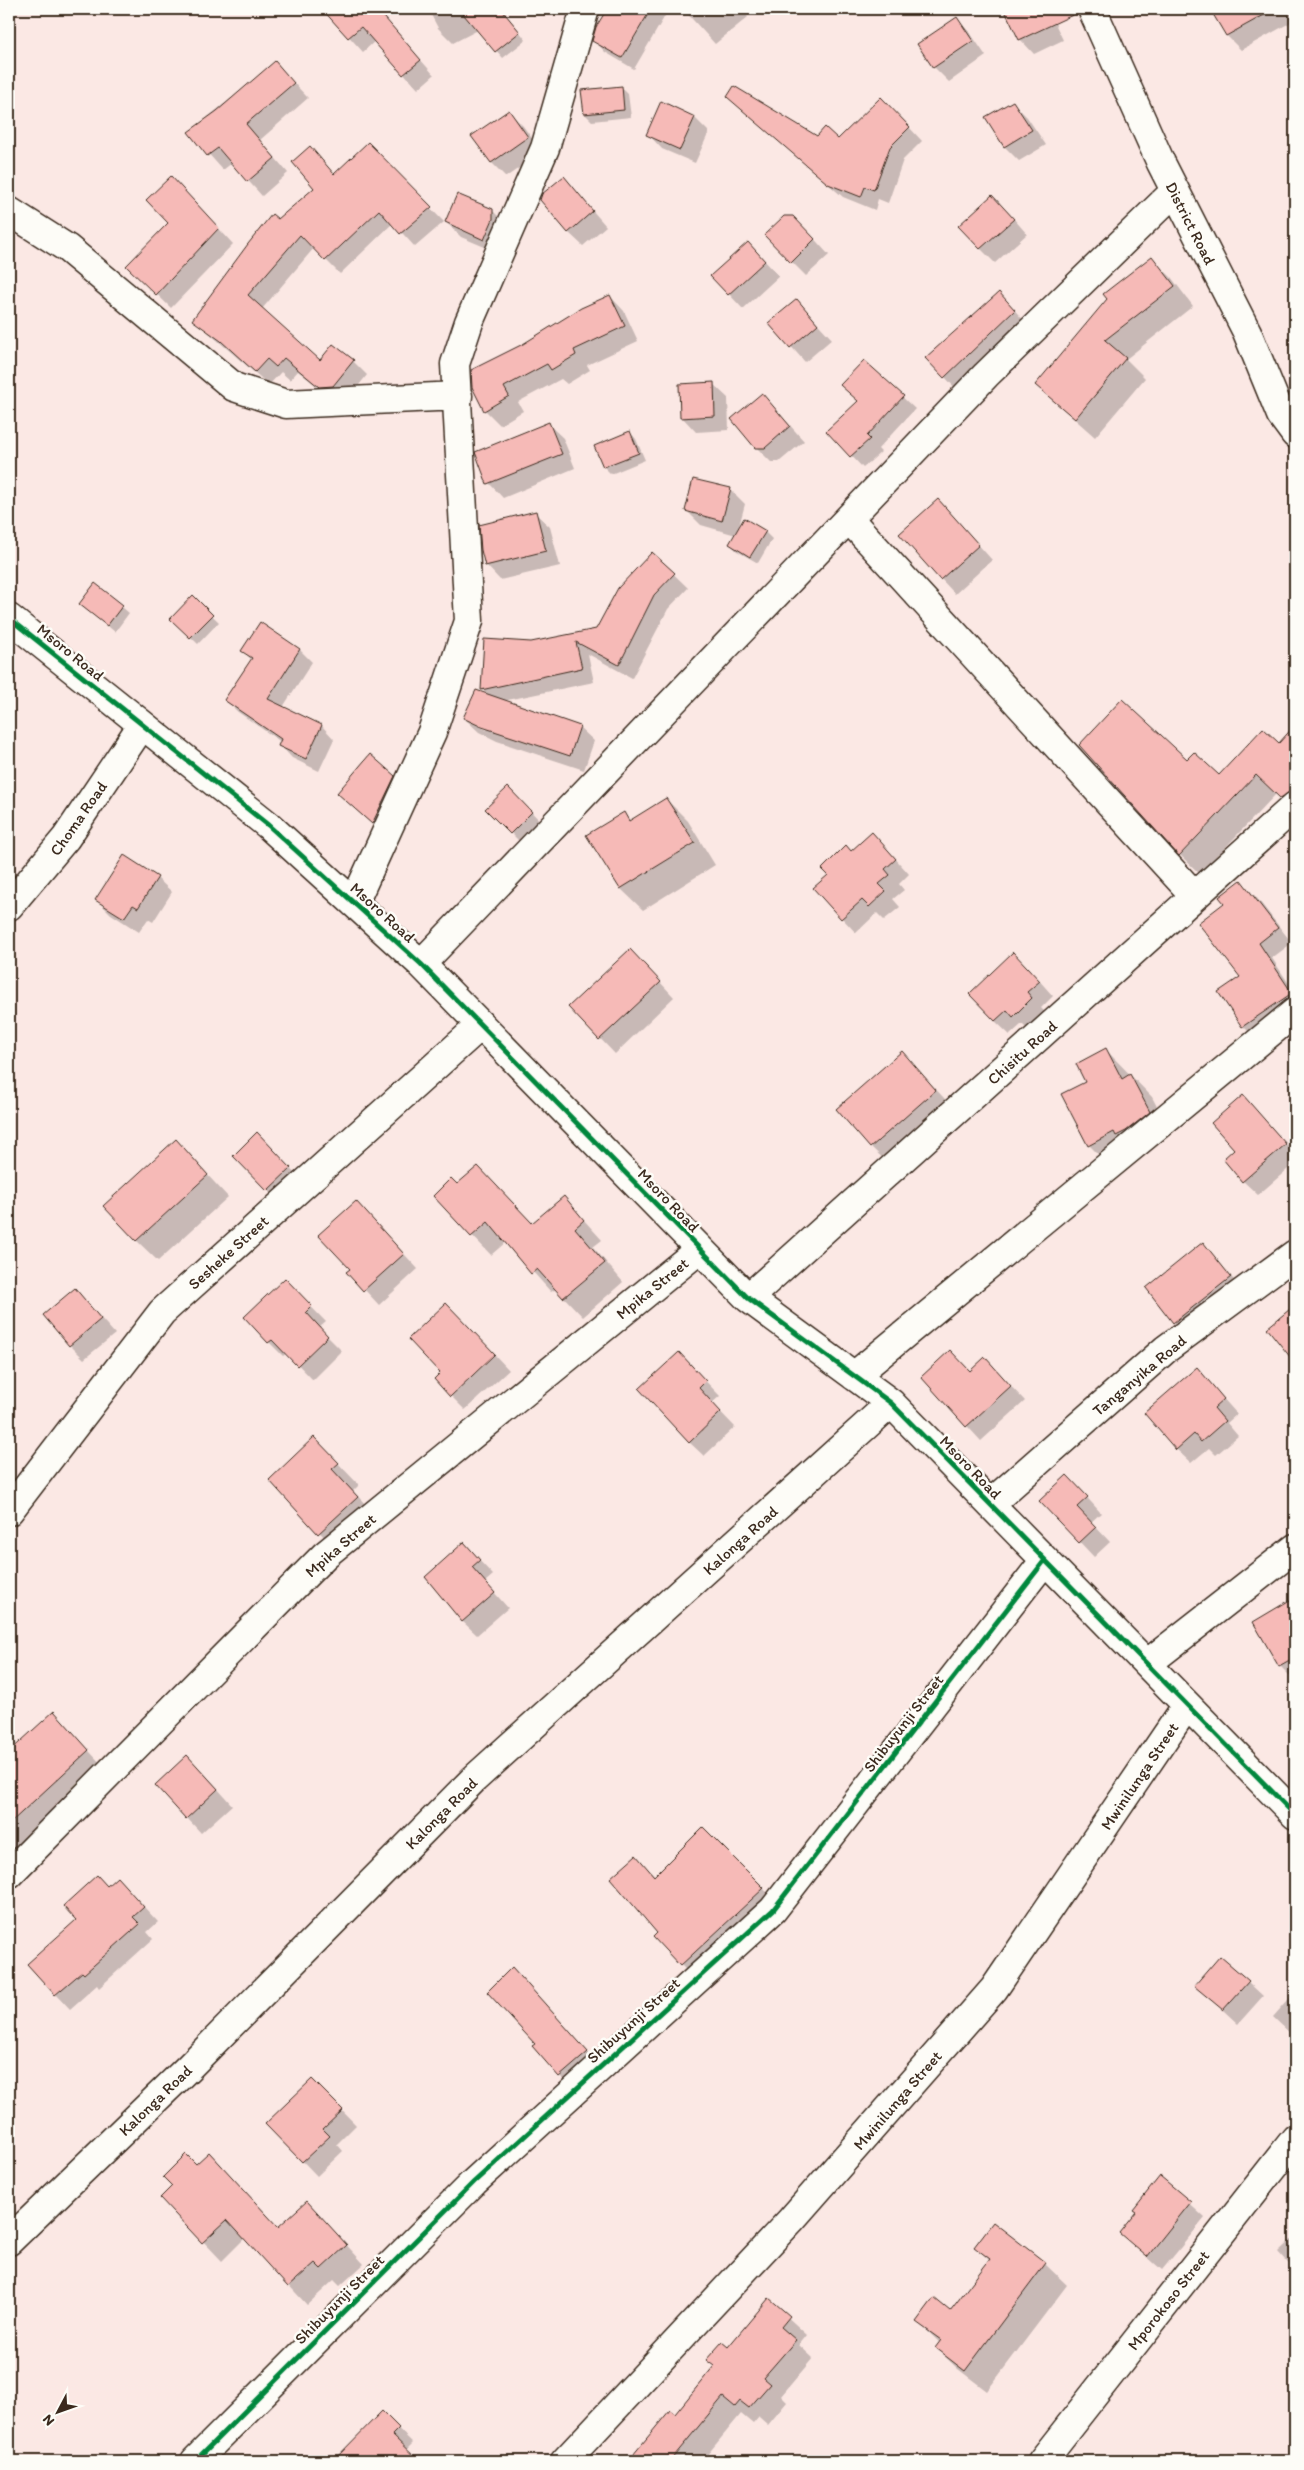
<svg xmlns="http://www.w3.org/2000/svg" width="1304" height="2470" viewBox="0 0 1304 2470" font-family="Itim,sans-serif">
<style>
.shadow{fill:#0003;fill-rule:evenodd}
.building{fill:#f6bab7;stroke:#3b2a1e}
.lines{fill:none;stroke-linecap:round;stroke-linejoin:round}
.minor-casing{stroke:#3b2a1e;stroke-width:31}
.minor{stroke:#fdfcf7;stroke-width:28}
.cycleway-casing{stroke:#fdfcf7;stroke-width:8}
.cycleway{stroke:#00873e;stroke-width:5}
.labels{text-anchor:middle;stroke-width:5;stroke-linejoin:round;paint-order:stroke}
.street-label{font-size:16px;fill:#3b2a1e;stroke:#fdfcf7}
</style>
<rect width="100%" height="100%" fill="#fbe8e4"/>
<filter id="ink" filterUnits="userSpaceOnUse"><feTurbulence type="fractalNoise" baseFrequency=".02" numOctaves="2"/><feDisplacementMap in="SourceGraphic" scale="10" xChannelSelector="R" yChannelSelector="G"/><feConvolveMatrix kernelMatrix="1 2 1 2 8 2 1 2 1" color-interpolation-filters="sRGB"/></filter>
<g filter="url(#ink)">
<path class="shadow" d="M 324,9 L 376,9 L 434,75 L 418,89 L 375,41 L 363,52 Z
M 428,9 L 484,9 L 489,20 L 508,17 L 526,40 L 503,58 L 478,30 L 453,43 L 438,28 Z
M 608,9 L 669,9 L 634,69 L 605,52 L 594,40 L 597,28 Z
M 683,9 L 741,9 L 748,17 L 715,44 Z
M 1005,9 L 1048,9 L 1063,40 L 1034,54 L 1020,39 Z
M 1212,9 L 1295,9 L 1295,20 L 1241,50 L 1227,36 Z
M 957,19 L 971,34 L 986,56 L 949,82 L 934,67 L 918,45 Z
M 275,63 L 308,98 L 260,140 L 288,173 L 262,196 L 232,163 L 223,170 L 189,132 Z
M 621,87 L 628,94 L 631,117 L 592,121 L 585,114 Z
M 728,97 L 817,138 L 838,140 L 895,112 L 922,141 L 903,160 L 888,203 L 878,199 L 875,210 L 843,197 Z
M 1012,102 L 1027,117 L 1046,145 L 1019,161 L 1005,147 L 987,118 Z
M 508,111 L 523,126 L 542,152 L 506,177 L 491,162 Z
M 695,118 L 709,132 L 695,163 L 662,149 L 648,134 Z
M 368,144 L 444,222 L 415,247 L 393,223 L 340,274 L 314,248 L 262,309 L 320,362 L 353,361 L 367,375 L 347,400 L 334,400 L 298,371 L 290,380 L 281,372 L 269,385 L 194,320 L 278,221 L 316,188 L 310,148 L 335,175 Z
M 564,178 L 606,226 L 583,246 L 568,232 Z
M 186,193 L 233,244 L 171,308 L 128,266 L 170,223 Z
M 492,210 L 507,225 L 499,253 L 461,237 L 446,222 Z
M 1007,211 L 1027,234 L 995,263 L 980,248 Z
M 808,232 L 829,255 L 806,276 L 765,235 Z
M 762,258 L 779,276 L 743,309 L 712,276 Z
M 1151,258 L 1171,277 L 1193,306 L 1126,359 L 1145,378 L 1095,437 L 1036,385 Z
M 610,296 L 624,311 L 638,341 L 587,365 L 590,370 L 567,384 L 561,379 L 518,402 L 523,411 L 500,425 L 485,410 L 524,345 Z
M 797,301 L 832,339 L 805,362 L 770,323 Z
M 1010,305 L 1025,322 L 956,389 L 945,377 Z
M 864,361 L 915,409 L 878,449 L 881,452 L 863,468 L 828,431 L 859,402 Z
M 713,384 L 728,398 L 729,430 L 696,432 L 682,417 Z
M 762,394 L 804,441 L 779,462 L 771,462 L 756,447 Z
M 548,424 L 563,438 L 575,468 L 503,498 L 489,483 Z
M 630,432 L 636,439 L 645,460 L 611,474 L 604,467 Z
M 730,489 L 745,504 L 738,530 L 765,532 L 772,539 L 758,563 L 737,551 L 730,544 L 736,535 L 701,525 L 686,510 Z
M 535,513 L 550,527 L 560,566 L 500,580 L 486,565 Z
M 952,515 L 992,560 L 955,594 L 941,579 Z
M 652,553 L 688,588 L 668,609 L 632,678 L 588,654 L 594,682 L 503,701 L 579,727 L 594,741 L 584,770 L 497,741 L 479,732 L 464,718 L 489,696 L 482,689 L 597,630 ZM 480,725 L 488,728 L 487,730 L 480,727 Z
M 96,585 L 129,613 L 115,632 L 81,604 Z
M 193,597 L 219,622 L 198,644 L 172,619 Z
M 300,650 L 312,662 L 283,707 L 322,726 L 334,739 L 319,771 L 292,758 L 280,745 L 281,742 L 238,712 L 225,700 L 252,660 L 243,651 Z
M 1295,727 L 1295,812 L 1276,794 L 1200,874 L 1180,855 L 1219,777 L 1279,745 Z
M 394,777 L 409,791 L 387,838 L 338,793 Z
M 508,788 L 546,827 L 525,847 L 487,809 Z
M 666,799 L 688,821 L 715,865 L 643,910 L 621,889 L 588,836 L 623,813 L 631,821 Z
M 886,848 L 909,874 L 899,884 L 904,890 L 893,899 L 900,907 L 884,920 L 877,913 L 856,933 L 815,889 L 851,852 Z
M 157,878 L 172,892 L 153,922 L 148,919 L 139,932 L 111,914 L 97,900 Z
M 1241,882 L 1256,897 L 1292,943 L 1272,958 L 1295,993 L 1295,1015 L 1257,1040 L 1243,1026 L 1242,977 L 1226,904 Z
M 644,965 L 674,997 L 615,1054 L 570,1007 Z
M 1028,968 L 1053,996 L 1041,1008 L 1046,1013 L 1028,1030 L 1022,1024 L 1010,1035 L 995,1021 Z
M 1106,1050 L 1152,1097 L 1171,1134 L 1148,1152 L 1111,1167 L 1089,1145 L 1087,1083 Z
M 902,1053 L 957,1112 L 893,1168 L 871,1147 Z
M 1243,1097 L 1295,1154 L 1295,1163 L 1258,1195 L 1243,1181 L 1236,1149 Z
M 176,1141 L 228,1197 L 158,1261 L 136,1240 Z
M 271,1149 L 304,1183 L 282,1204 L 268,1190 Z
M 458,1186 L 532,1224 L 564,1198 L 602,1240 L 593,1247 L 623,1282 L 583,1317 L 556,1289 L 551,1292 L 506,1242 L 491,1255 L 434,1196 Z
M 356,1202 L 418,1269 L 379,1305 L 348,1272 L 352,1269 Z
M 1203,1244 L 1245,1293 L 1189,1337 L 1147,1288 Z
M 285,1280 L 326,1322 L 319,1328 L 342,1351 L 313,1380 L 287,1353 L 283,1356 L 269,1342 Z
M 75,1289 L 115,1334 L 84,1359 L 70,1345 Z
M 461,1319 L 509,1370 L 465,1410 L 451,1396 L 442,1373 Z
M 985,1359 L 1025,1401 L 981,1441 L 922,1377 L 970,1372 Z
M 693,1368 L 720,1396 L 712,1403 L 735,1427 L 704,1456 L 689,1442 Z
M 1197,1369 L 1237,1414 L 1227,1423 L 1238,1436 L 1216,1455 L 1209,1448 L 1191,1463 L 1176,1449 Z
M 336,1461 L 359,1485 L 353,1491 L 379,1519 L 341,1555 L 271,1480 Z
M 1081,1491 L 1101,1513 L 1091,1522 L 1110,1542 L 1094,1557 L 1041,1501 Z
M 464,1544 L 493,1575 L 485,1582 L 508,1608 L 477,1635 L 462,1621 Z
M 1295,1598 L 1295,1681 L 1280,1666 L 1254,1622 Z
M 54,1713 L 102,1765 L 31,1831 L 34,1834 L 15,1851 L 9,1846 L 9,1756 Z
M 202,1771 L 232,1805 L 201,1833 L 187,1818 Z
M 703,1829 L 778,1903 L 695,1979 L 681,1965 L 659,1933 L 636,1857 L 655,1876 Z
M 117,1878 L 158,1922 L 147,1932 L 153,1939 L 99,1988 L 97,1985 L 70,2009 L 56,1994 L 78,1920 Z
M 512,1969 L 601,2067 L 574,2091 L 560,2076 L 537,2044 Z
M 1248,1982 L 1263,1996 L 1238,2024 L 1196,1985 Z
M 1295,1992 L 1295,2038 L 1273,2017 Z
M 312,2080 L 356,2125 L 337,2144 L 343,2151 L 317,2176 L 267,2124 Z
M 196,2166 L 279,2228 L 307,2202 L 364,2264 L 340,2286 L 334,2280 L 307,2305 L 245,2238 L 222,2261 L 162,2198 Z
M 1161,2178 L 1205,2218 L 1162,2270 L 1120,2233 Z
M 1295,2236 L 1295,2271 L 1278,2252 Z
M 976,2247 L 1045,2264 L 1067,2285 L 987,2391 L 958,2369 L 936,2348 L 940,2343 L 918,2322 L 951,2312 L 990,2261 Z
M 769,2300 L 807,2335 L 799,2345 L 813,2358 L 781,2396 L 787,2402 L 768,2425 L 759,2417 L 753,2424 L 741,2414 L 702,2461 L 629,2461 L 670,2412 L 675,2416 L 715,2367 L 708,2360 L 728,2348 Z
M 382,2413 L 413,2443 L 406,2450 L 417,2461 L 335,2461 Z"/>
<path class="building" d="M 322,9 L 382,9 L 379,11 L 421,60 L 403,75 L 361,27 L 348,38 Z
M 459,9 L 501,9 L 520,32 L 495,52 Z
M 607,9 L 651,9 L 622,58 L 592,41 L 596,27 Z
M 1004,9 L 1077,9 L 1077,13 L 1019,40 Z
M 1210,9 L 1275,9 L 1226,36 Z
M 957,17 L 973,41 L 933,68 L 917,44 Z
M 275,61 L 294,83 L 246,124 L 275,158 L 247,182 L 218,148 L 207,156 L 188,132 L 217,111 Z
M 622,86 L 624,110 L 584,114 L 581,90 Z
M 734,86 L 817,136 L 825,127 L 838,139 L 881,97 L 910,127 L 890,147 L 874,190 L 865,187 L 861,197 L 828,184 L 727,97 Z
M 661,101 L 695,117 L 680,150 L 646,135 Z
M 1013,101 L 1032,130 L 1004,147 L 985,117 Z
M 509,110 L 528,137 L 491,163 L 471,136 Z
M 368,142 L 432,207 L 400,234 L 379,210 L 325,261 L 300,235 L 248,295 L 320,360 L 333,344 L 354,360 L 333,386 L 319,387 L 284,358 L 276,367 L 267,359 L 255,372 L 221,341 L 192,320 L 248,244 L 272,214 L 278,219 L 314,188 L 292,162 L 310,146 L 334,174 Z
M 171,176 L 219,228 L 156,295 L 126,266 L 168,223 L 146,200 Z
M 564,176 L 593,211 L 568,233 L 540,200 L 542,194 Z
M 457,194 L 493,209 L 493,219 L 484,240 L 445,222 Z
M 992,195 L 1014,219 L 980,249 L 958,226 Z
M 784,216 L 793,216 L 815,239 L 791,263 L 764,235 Z
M 748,242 L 765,261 L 728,295 L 710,276 Z
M 1152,256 L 1175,286 L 1105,340 L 1126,358 L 1075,419 L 1035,385 L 1107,299 L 1103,294 Z
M 999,292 L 1015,310 L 944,378 L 925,358 Z
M 610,295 L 625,326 L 574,350 L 576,355 L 551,370 L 547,364 L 504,387 L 509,396 L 484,411 L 472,387 L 471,370 L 523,344 L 581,308 Z
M 797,299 L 818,324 L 790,348 L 768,323 Z
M 864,360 L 904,396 L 867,436 L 870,439 L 850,457 L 826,431 L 858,401 L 840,385 Z
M 714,382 L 715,416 L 680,418 L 679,384 Z
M 762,393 L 790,426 L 765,448 L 755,448 L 731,419 Z
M 549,422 L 562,454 L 487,484 L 475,452 Z
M 630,431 L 639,453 L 603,467 L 594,446 Z
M 693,479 L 731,488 L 722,521 L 685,511 Z
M 938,499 L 979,545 L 940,580 L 899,534 Z
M 536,511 L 546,551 L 485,566 L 481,550 L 479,525 Z
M 744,518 L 766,531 L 750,557 L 729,544 Z
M 652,552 L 675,573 L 654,595 L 619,665 L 576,642 L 582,668 L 481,690 L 484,639 L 531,642 L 596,629 L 618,588 Z
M 95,583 L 123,605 L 107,626 L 79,604 Z
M 193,595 L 213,615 L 190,638 L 170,619 Z
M 260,622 L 300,649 L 268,699 L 322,725 L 306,759 L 278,746 L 281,739 L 224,700 L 252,658 L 241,651 Z
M 476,690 L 580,726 L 570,756 L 482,727 L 463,718 Z
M 1122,699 L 1187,759 L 1194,752 L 1219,775 L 1263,728 L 1279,743 L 1295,725 L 1295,791 L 1280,798 L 1256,775 L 1179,856 L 1079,745 Z
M 370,754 L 395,776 L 372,824 L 337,793 Z
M 508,787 L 532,812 L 510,834 L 485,809 Z
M 666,798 L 695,843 L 620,889 L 586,835 L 624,812 L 629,821 Z
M 872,832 L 896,859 L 885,869 L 890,875 L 879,884 L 886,891 L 869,907 L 862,900 L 841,919 L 813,888 L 828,875 L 822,869 L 846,845 L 851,851 Z
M 124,855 L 158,877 L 138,908 L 133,905 L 124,918 L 95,900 Z
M 1241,880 L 1278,928 L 1259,943 L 1292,993 L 1242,1027 L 1218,992 L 1240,977 L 1198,923 L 1224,903 L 1219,897 Z
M 630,949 L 661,982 L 599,1040 L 568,1007 Z
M 1013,952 L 1040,981 L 1027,992 L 1032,998 L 1013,1017 L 1007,1010 L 995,1021 L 969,994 Z
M 1106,1048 L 1122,1079 L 1130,1074 L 1150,1112 L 1126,1131 L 1116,1136 L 1114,1132 L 1088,1146 L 1061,1094 L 1085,1082 L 1076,1064 Z
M 902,1051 L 936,1090 L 870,1148 L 836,1109 Z
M 1243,1095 L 1286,1144 L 1242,1182 L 1223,1159 L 1234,1149 L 1211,1123 Z
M 257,1132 L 291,1168 L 267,1191 L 233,1156 Z
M 176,1139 L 208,1175 L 136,1241 L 103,1206 Z
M 478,1166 L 532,1223 L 564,1196 L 584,1220 L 575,1228 L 605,1263 L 563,1298 L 537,1269 L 531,1274 L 488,1222 L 471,1237 L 433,1196 L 451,1178 L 457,1184 Z
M 356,1201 L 404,1254 L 363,1291 L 346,1272 L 350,1269 L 318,1235 Z
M 1203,1242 L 1231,1277 L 1173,1323 L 1146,1288 Z
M 285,1278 L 312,1306 L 306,1312 L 328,1336 L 297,1366 L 272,1340 L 268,1343 L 244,1317 Z
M 75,1288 L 101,1319 L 69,1346 L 43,1315 Z
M 446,1303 L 495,1354 L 450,1397 L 434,1379 L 440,1373 L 408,1339 Z
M 1295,1305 L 1295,1363 L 1267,1328 Z
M 950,1350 L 970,1371 L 985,1357 L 1011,1386 L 966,1427 L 921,1377 Z
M 679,1352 L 706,1381 L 699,1388 L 721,1412 L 689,1443 L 639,1389 Z
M 1197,1367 L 1224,1399 L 1214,1408 L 1225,1421 L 1201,1442 L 1194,1434 L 1176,1450 L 1144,1413 Z
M 314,1437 L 339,1463 L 332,1469 L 358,1497 L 318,1534 L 269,1480 Z
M 1067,1475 L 1088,1497 L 1077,1507 L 1096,1527 L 1079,1543 L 1039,1501 Z
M 464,1542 L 480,1560 L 472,1567 L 495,1593 L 462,1622 L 425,1577 Z
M 1295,1597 L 1295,1658 L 1279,1667 L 1253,1622 Z
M 54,1711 L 89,1750 L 9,1824 L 9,1752 Z
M 187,1755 L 218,1789 L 186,1819 L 155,1785 Z
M 703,1827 L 764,1888 L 680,1966 L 653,1937 L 657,1933 L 610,1878 L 636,1855 L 654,1876 Z
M 97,1875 L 107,1886 L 117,1877 L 144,1907 L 133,1917 L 140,1924 L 84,1974 L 82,1972 L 55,1995 L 27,1964 L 76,1920 L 63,1906 Z
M 1220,1956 L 1249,1981 L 1223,2010 L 1194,1986 Z
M 512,1967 L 588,2052 L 559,2077 L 532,2046 L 535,2044 L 487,1992 Z
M 312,2079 L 343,2110 L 323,2129 L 330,2136 L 302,2162 L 265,2124 Z
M 209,2152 L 278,2227 L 307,2201 L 347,2245 L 321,2269 L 315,2263 L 288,2287 L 227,2220 L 202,2243 L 160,2198 L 172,2186 L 163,2177 L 186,2154 L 196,2164 Z
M 1160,2176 L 1191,2202 L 1147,2257 L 1119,2233 L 1136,2212 L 1133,2210 Z
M 993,2222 L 1046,2263 L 965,2371 L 935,2348 L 941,2340 L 916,2322 L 934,2298 L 950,2311 L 990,2259 L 974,2247 Z
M 769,2298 L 790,2316 L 781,2327 L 796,2340 L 763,2378 L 770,2384 L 749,2408 L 740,2401 L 735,2407 L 723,2397 L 670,2461 L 628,2461 L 670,2410 L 675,2414 L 714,2366 L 706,2360 L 722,2342 L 728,2347 Z
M 382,2411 L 399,2428 L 392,2435 L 419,2461 L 333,2461 Z"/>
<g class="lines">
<defs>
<path id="minor" d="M 1092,9 L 1161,163 L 1247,332 L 1281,415 L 1295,434
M 9,211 L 67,248 L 234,387 L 286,404 L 458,396
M 849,519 L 1195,896
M 9,618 L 268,825 L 421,964 L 748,1298 L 891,1403 L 1295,1815
M 354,903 L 432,732 L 469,621 L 455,364 L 469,322 L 545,148 L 585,9
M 9,906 L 66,838 L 142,725
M 421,964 L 986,375 L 1175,191
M 748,1298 L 1295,806
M 854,1376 L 1295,1012
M 990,1504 L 1166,1349 L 1295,1254
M 9,1511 L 162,1312 L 481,1025
M 1148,1663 L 1295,1548
M 9,1874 L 325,1555 L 700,1249
M 9,2241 L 188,2068 L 474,1779 L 891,1403
M 195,2461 L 474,2182 L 773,1910 L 1045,1560
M 565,2461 L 791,2220 L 994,1989 L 1187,1705
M 1042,2461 L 1295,2139"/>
</defs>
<use href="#minor" class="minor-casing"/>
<use href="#minor" class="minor"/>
<defs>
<path id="cycleway" d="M 9,618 L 268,825 L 421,964 L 748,1298 L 891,1403 L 1295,1815
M 195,2461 L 474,2182 L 773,1910 L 1045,1560"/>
</defs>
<use href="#cycleway" class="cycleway-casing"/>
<use href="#cycleway" class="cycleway"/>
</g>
</g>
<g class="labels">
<g class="street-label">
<text transform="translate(1191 223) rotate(63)" y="6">District Road</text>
<text transform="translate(71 652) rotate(39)" y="6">Msoro Road</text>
<text transform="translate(78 818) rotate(-55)" y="6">Choma Road</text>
<text transform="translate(383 912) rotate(42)" y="6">Msoro Road</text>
<text transform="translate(1022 1052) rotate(-42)" y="6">Chisitu Road</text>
<text transform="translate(669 1200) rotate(46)" y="6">Msoro Road</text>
<text transform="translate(228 1252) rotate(-42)" y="6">Sesheke Street</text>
<text transform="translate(652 1288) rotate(-39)" y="6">Mpika Street</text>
<text transform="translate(1139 1375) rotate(-40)" y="6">Tanganyika Road</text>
<text transform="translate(971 1467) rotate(46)" y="6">Msoro Road</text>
<text transform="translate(740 1540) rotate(-42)" y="6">Kalonga Road</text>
<text transform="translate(340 1545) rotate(-41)" y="6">Mpika Street</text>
<text transform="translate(903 1723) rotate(-52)" y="6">Shibuyunji Street</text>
<text transform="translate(1139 1776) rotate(-56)" y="6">Mwinilunga Street</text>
<text transform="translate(441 1813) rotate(-45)" y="6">Kalonga Road</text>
<text transform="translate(633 2020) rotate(-42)" y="6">Shibuyunji Street</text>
<text transform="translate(155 2100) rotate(-44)" y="6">Kalonga Road</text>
<text transform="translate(897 2100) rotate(-49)" y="6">Mwinilunga Street</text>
<text transform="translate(339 2299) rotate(-45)" y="6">Shibuyunji Street</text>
<text transform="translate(1168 2300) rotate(-52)" y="6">Mporokoso Street</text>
</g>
</g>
<rect width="1304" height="2470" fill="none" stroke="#fdfcf7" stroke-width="30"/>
<rect x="15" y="15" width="1274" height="2440" fill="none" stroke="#3b2a1e" stroke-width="2" filter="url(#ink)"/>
<g transform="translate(58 2412) rotate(229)" stroke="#fdfcf7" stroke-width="4" paint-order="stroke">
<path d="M0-4L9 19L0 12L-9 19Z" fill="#3b2a1e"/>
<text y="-8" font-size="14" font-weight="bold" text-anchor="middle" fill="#3b2a1e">N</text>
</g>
</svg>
